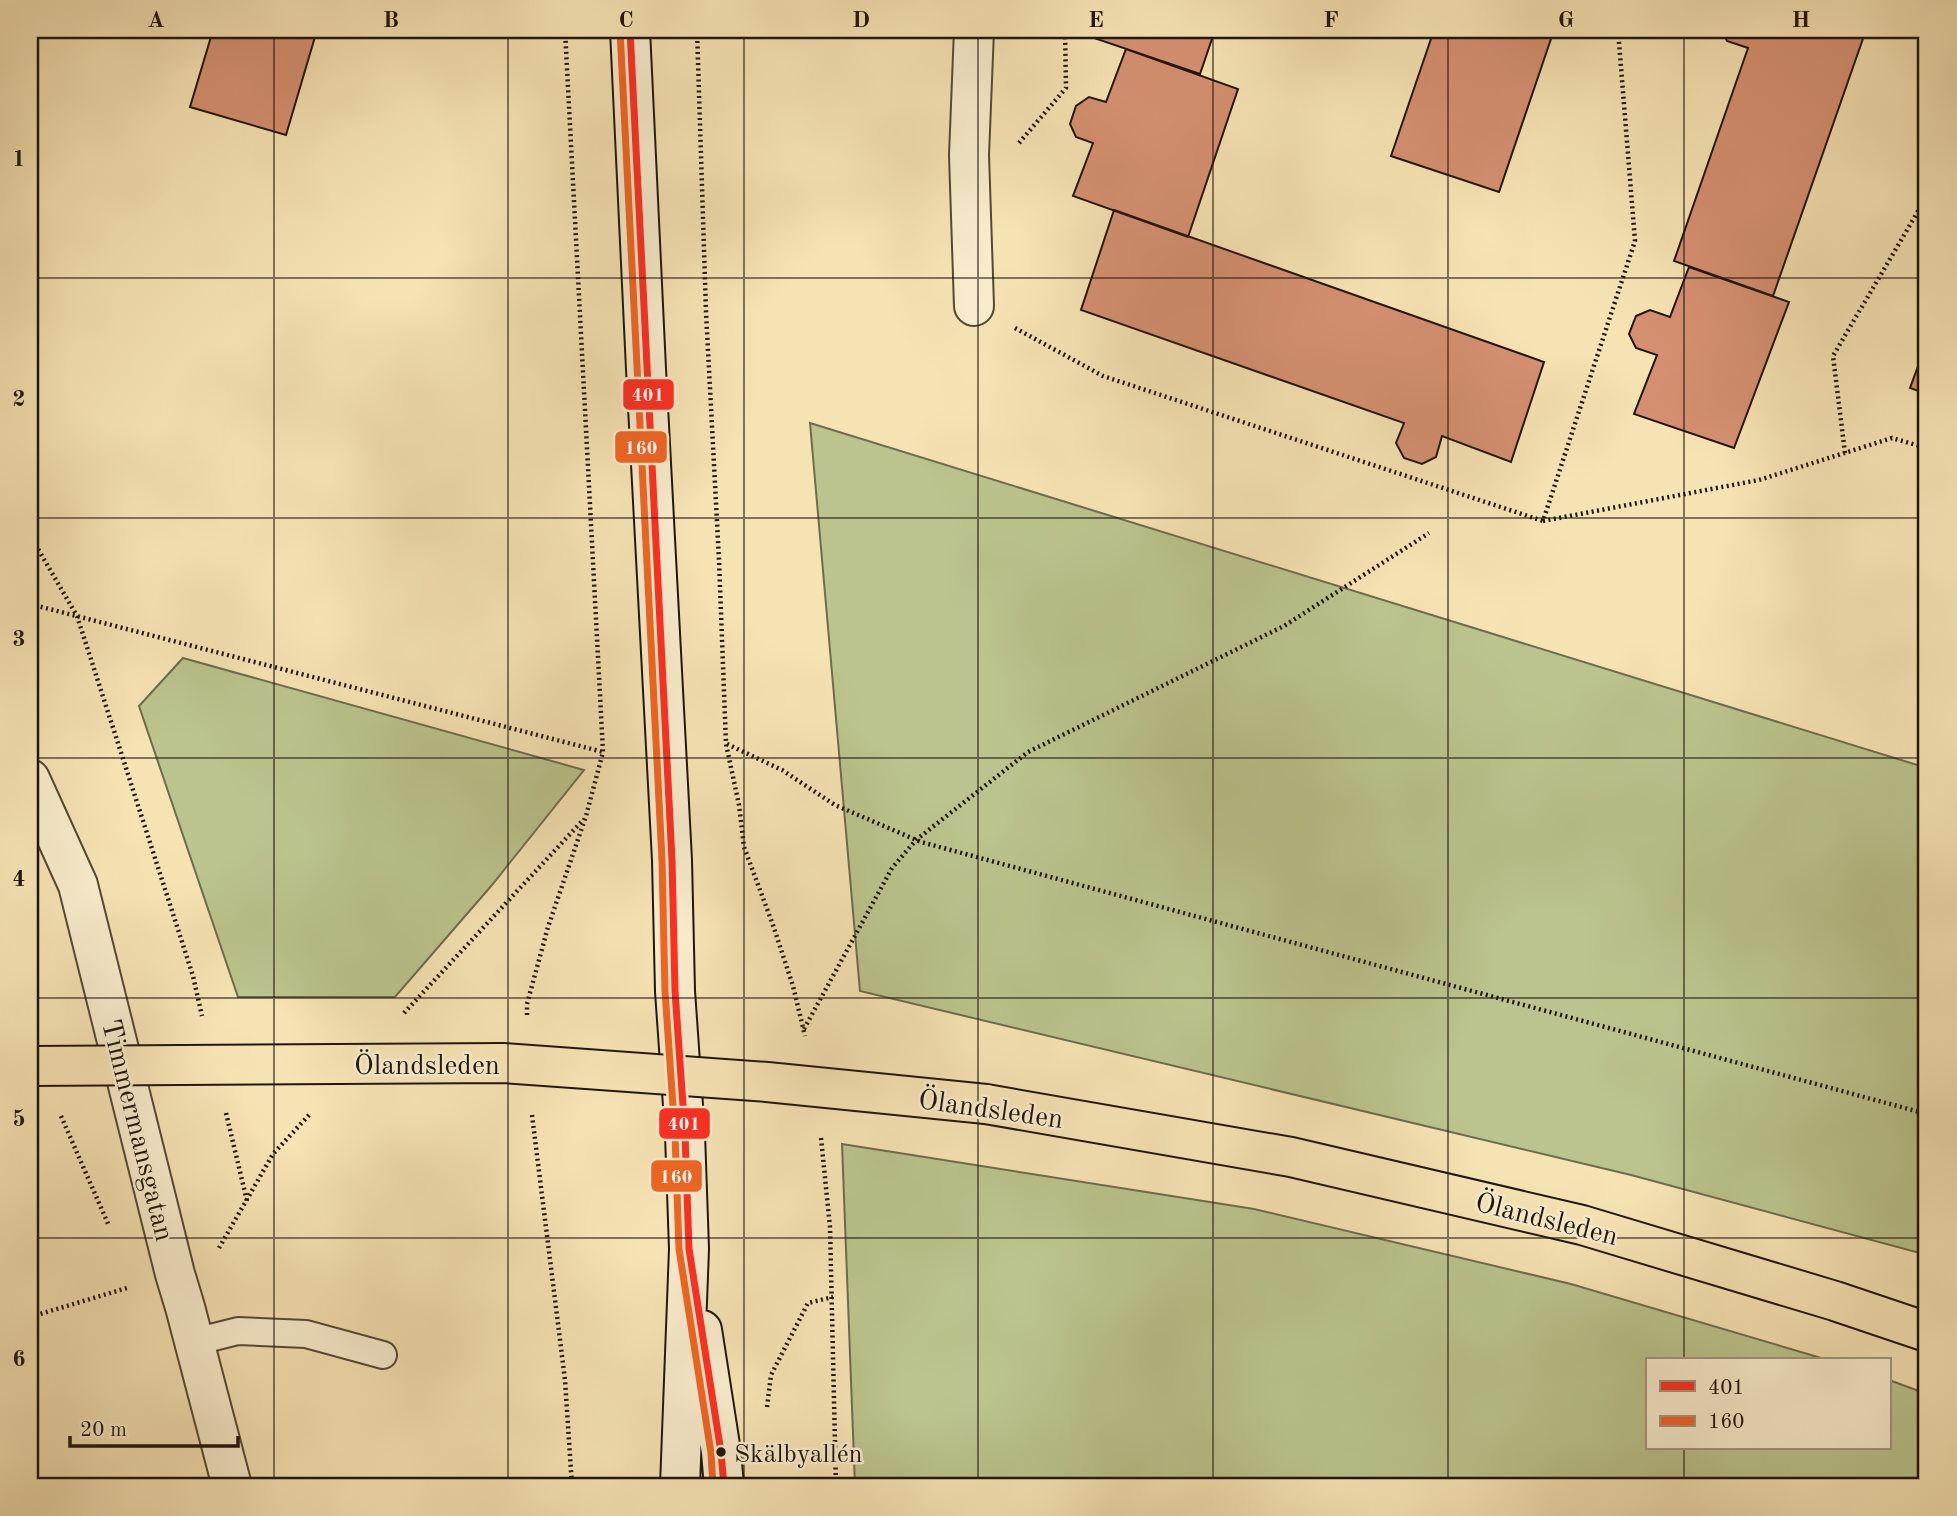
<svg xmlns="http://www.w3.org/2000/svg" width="1957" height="1516" viewBox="0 0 1957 1516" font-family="'Old Standard TT',serif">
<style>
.green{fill:#bbc48e;stroke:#6d6c4c;stroke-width:2}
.building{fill:#d59072;stroke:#1f150b;stroke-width:2}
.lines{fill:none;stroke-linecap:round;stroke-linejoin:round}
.lane-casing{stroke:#554835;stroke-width:30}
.street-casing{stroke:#554835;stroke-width:42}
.secondary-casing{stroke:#1f150b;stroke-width:42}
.primary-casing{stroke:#1f150b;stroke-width:42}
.path{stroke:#1f150b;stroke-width:4.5;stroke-dasharray:2 3.5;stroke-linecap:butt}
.lane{stroke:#f9edce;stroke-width:26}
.street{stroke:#f9edce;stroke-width:38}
.secondary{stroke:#f9edce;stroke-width:38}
.primary{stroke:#f6e3b4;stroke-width:38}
.primary-bridge-casing{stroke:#1f150b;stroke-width:42;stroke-linecap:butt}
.primary-bridge{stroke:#f6e3b4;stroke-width:38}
.bus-1-casing{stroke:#f9edce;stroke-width:12}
.bus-2-casing{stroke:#f9edce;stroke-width:12}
.bus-1{stroke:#ff2e22;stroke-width:7}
.bus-2{stroke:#f26522;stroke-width:7}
.grid{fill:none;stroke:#1f150b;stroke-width:2;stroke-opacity:0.55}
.bus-dot{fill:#1f150b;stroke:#f9edce;stroke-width:2.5}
.labels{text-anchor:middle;stroke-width:5;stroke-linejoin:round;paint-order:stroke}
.bus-label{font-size:26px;fill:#1f150b;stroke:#f9edce;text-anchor:start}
.street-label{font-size:28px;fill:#1f150b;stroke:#f9edce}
.line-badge{stroke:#f9edce;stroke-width:2.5}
.badge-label{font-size:19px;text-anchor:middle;font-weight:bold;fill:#fff}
.neatline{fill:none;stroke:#1f150b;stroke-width:2.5}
.grid-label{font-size:23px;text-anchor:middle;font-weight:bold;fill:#1f150b}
</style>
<rect width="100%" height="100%" fill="#f6e3b4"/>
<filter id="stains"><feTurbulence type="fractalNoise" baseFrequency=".00286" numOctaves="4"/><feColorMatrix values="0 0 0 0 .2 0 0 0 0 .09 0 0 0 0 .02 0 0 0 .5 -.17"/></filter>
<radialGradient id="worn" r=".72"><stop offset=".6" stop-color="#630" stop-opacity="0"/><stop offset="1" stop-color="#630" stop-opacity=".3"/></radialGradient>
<path class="green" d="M 810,423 L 1927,768 L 1927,1255 L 1631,1175 L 860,991 Z
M 183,658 L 584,770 L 492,885 L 395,997 L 238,997 L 139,706 Z
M 842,1144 L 1254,1209 L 1571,1284 L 1828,1360 L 1647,1360 L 1647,1448 L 1889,1448 L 1889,1380 L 1927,1394 L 1927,1486 L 855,1486 Z"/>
<path class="building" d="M 213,30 L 317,30 L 286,135 L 190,107 Z
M 1087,30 L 1215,30 L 1200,74 L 1085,35 Z
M 1434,30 L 1554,30 L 1499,192 L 1391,156 Z
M 1722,30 L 1866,30 L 1773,296 L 1674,261 L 1748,48 L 1727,41 Z
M 1126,49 L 1238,89 L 1188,237 L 1073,196 L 1093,143 L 1076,137 L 1070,124 L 1076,106 L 1089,97 L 1106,102 Z
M 1114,210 L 1544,362 L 1511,462 L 1442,436 L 1436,457 L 1422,464 L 1404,458 L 1396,443 L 1404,423 L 1081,310 Z
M 1689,267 L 1789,302 L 1734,448 L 1634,414 L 1657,355 L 1636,348 L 1629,334 L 1636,316 L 1650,310 L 1670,317 Z
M 1927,342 L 1927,394 L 1910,388 Z"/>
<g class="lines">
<defs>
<path id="lane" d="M 194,1342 L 238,1331 L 306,1334 L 383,1355"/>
<path id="street" d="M 974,306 L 969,155 L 974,30
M 30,779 L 78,885 L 175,1274 L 185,1307 L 232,1486"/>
<path id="secondary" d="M 630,30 L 646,369 L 672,860 L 675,991 L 685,1134 L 689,1249 L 680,1486
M 702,1330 L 721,1452 L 724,1486"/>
<path id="primary" d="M 986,1104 L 1291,1157 L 1582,1225 L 1835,1301 L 1927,1332"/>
</defs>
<use href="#lane" class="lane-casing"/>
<use href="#street" class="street-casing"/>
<use href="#secondary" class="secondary-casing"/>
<use href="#primary" class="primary-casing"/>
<path class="path" d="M 697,30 L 706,312 L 719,560 L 726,744 L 739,805 L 744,847 L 773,925 L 793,986 L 805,1036
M 1019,143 L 1066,88 L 1065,30
M 1920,208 L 1927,210
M 1015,328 L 1103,376 L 1543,521 L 1635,241 L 1618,30
M 1845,453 L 1833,356 L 1927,196
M 1543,521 L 1759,480 L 1892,438 L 1927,448
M 30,535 L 77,616 L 193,976 L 202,1016
M 30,604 L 603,752
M 727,744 L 782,770 L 835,805 L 921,842 L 1927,1114
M 404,1013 L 584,819
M 527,1015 L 527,1004 L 548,927 L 586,816 L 603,752 L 565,30
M 804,1029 L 892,868 L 916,840 L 1028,752 L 1284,626 L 1429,533
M 226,1113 L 247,1201
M 532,1115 L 565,1380 L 572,1486
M 61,1116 L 109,1226
M 821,1138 L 830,1227 L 836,1486
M 219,1248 L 273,1154 L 310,1114
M 30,1317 L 127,1288
M 767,1407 L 771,1375 L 808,1303 L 833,1297"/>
<use href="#lane" class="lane"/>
<use href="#street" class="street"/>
<use href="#secondary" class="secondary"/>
<use href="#primary" class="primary"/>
<defs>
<path id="primary-bridge" d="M 30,1066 L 503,1063 L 767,1082 L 986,1104"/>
</defs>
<use href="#primary-bridge" class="primary-bridge-casing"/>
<use href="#primary-bridge" class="primary-bridge"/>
<defs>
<path id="bus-1" d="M 630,30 L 672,860 L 675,991 L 685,1134 L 689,1249 L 721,1452 L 724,1486"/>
<path id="bus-2" d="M 620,30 L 662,860 L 665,991 L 675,1135 L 679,1249 L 711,1453 L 713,1486"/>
</defs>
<use href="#bus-1" class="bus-1-casing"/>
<use href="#bus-2" class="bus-2-casing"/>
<use href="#bus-1" class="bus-1"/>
<use href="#bus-2" class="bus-2"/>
</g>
<path class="grid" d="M 274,30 L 274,1486M 508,30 L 508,1486M 744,30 L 744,1486M 978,30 L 978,1486M 1213,30 L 1213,1486M 1448,30 L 1448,1486M 1684,30 L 1684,1360M 30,278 L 1927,278M 30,518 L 1927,518M 30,758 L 1927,758M 30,998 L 1927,998M 30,1238 L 1927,1238M 1684,1448 L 1684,1486"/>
<circle class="bus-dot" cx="721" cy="1452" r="6"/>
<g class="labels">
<g class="bus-label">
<text x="734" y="1462">Skälbyallén</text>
</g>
<g class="street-label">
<text x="427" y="1074">Ölandsleden</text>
<text transform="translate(991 1108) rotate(8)" y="10">Ölandsleden</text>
<text transform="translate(139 1130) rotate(76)" y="10">Timmermansgatan</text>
<text transform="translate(1547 1218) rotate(14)" y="10">Ölandsleden</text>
</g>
</g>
<g class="line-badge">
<rect x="622" y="378" width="53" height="33" rx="7" fill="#ff2e22"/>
<rect x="614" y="430" width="54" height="34" rx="7" fill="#f26522"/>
<rect x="658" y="1107" width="53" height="33" rx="7" fill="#ff2e22"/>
<rect x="650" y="1159" width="53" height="34" rx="7" fill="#f26522"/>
</g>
<g class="badge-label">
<text x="648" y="401">401</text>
<text x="641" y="454">160</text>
<text x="684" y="1130">401</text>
<text x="676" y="1183">160</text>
</g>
<rect width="1957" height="1516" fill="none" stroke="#f6e3b4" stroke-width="77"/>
<rect x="1646" y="1358" width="245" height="91" fill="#f9edce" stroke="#a29780" stroke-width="2"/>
<rect x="1660" y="1381" width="35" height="10" fill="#ff2e22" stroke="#a29780" stroke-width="2"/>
<text x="1708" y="1394" font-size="21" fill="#1f150b">401</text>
<rect x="1660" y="1416" width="35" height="10" fill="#f26522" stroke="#a29780" stroke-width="2"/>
<text x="1708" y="1428" font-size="21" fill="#1f150b">160</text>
<path d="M70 1436v10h168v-10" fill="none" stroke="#1f150b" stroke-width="3.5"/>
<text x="80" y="1436" font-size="21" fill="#1f150b" stroke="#f9edce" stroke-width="5" paint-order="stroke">20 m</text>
<rect x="38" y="38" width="1880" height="1440" class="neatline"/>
<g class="grid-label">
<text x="156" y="27">A</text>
<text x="391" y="27">B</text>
<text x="626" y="27">C</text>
<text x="861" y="27">D</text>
<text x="1096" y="27">E</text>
<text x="1331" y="27">F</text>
<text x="1566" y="27">G</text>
<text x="1801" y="27">H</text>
<text x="19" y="166">1</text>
<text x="19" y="406">2</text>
<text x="19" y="646">3</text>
<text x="19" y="886">4</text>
<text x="19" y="1126">5</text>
<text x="19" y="1366">6</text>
</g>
<rect width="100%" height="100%" filter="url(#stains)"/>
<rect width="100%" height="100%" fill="url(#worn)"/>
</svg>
